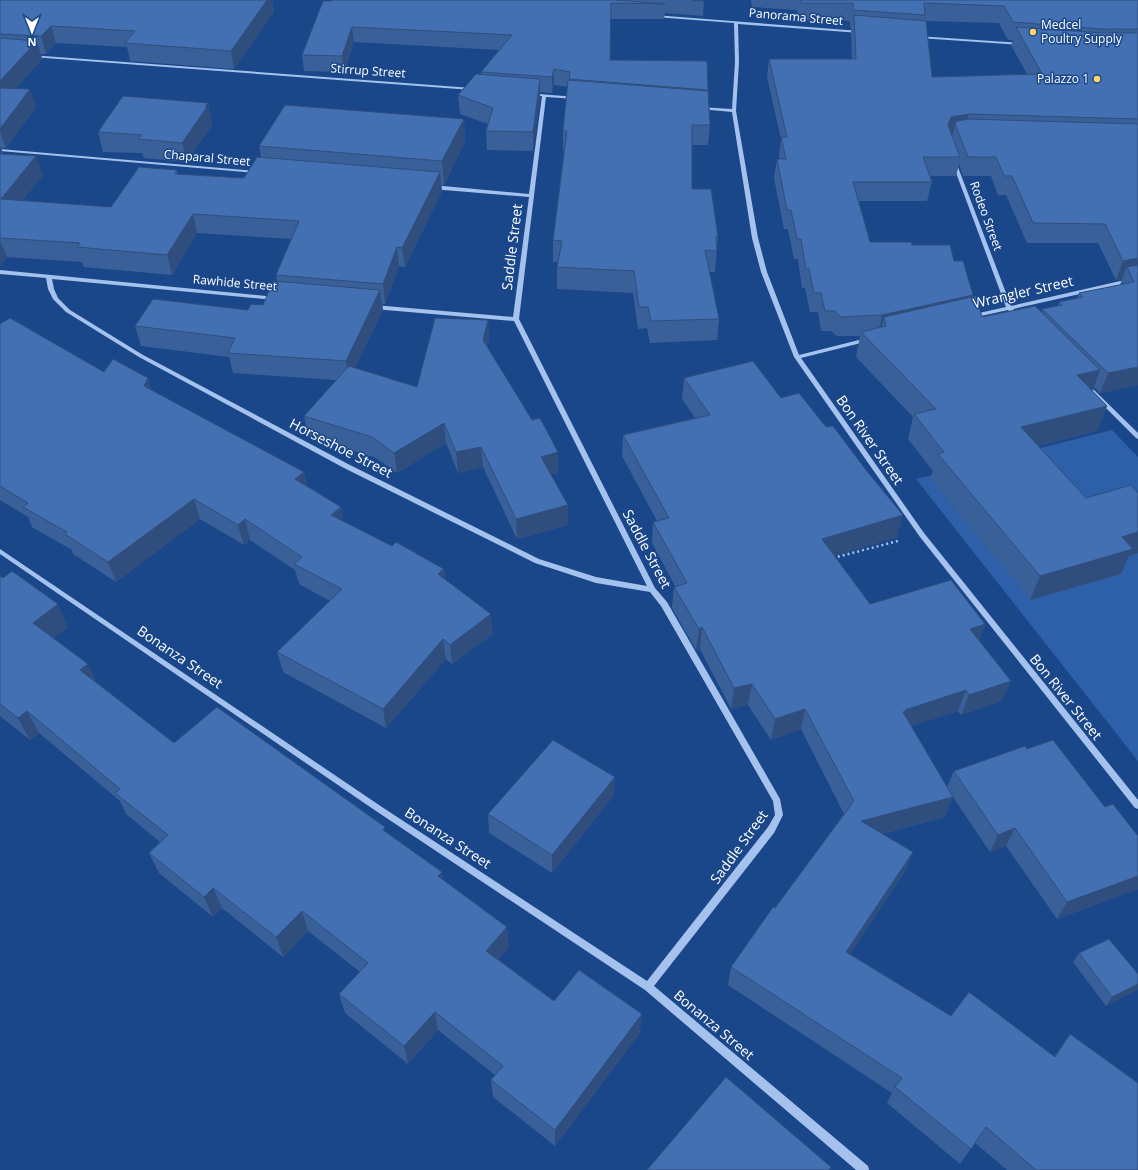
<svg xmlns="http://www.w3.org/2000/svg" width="1138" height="1170" viewBox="0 0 1138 1170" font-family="'Open Sans',sans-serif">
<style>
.green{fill:#2d60a8}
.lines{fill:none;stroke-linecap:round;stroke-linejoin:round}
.path{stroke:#a4c2ed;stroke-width:2.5;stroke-dasharray:2 3;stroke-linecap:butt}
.minor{fill:#a4c2ed;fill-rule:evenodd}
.wall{fill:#3a6099;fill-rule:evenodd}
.shaded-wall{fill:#2f4e7d}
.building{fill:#4370b2;stroke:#2f4e7d}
.poi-dot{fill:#ffd760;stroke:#1a478a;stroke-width:1.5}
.labels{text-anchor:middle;stroke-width:3;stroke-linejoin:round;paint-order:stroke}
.far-street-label{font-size:12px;fill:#fff;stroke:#1a478a}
.far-poi-label{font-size:12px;fill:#fff;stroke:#1a478a;text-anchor:start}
.street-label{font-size:14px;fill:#fff;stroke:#1a478a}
</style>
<rect width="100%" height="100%" fill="#1a478a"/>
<path class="green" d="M 1112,430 L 1138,457 L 1138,761 L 916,479 Z"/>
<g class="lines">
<path class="path" d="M 833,558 L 898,541"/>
<path class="minor" d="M 654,15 L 860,31 L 862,32 L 860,33 L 738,24 L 739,62 L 736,111 L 758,238 L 767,272 L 799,355 L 867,338 L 869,339 L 869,341 L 801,358 L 924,533 L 1138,800 L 1138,809 L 1135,808 L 920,537 L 794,357 L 761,272 L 752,238 L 732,112 L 700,109 L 698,108 L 700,107 L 732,109 L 735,62 L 734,23 L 655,17 L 653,16 Z
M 917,36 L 1020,43 L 1022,44 L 1020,45 L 919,38 L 917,38 Z
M 30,55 L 472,88 L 474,89 L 472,90 L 32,57 L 30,57 Z
M 539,94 L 576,97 L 578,98 L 576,99 L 546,97 L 519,319 L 655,588 L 667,602 L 780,799 L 783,815 L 774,833 L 654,986 L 868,1166 L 869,1170 L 856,1170 L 645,990 L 376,811 L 0,554 L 0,549 L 382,807 L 647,981 L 768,827 L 775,815 L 773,801 L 661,606 L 650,592 L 596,583 L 535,563 L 344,468 L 139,357 L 66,312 L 53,299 L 48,289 L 46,278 L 0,274 L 0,270 L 276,297 L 277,298 L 274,300 L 52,279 L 54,289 L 58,298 L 70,310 L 143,355 L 348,464 L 539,559 L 596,577 L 647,586 L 514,321 L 374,309 L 371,307 L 374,305 L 513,317 L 529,197 L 432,189 L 429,187 L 432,185 L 529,194 L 542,96 L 539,96 Z
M 0,149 L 256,171 L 258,172 L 256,173 L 0,151 Z
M 952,161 L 956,162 L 1011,306 L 1138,277 L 1138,281 L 1013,309 L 1022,318 L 1019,320 L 1017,319 L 1008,310 L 972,318 L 970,317 L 970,315 L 1006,307 L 952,162 Z
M 1092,389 L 1094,390 L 1138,433 L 1138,439 L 1136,438 L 1089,391 L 1090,390 Z"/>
</g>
<path class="wall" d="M 0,0 L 272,0 L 274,12 L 234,69 L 130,61 L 127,47 L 56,43 L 46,54 L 41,54 L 42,59 L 16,88 L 36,107 L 6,148 L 1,148 L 3,153 L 2,154 L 43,175 L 22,201 L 111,207 L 177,170 L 178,174 L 244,178 L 261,157 L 259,146 L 464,119 L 465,142 L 444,185 L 441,185 L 442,191 L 405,267 L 399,266 L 385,304 L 382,304 L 383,310 L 355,368 L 417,387 L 488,320 L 489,340 L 487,347 L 532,420 L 558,452 L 558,473 L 551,474 L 568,525 L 517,539 L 483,467 L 458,473 L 446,443 L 397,473 L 376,458 L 308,436 L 304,416 L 336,380 L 233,373 L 229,357 L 141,346 L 135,326 L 248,310 L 263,305 L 277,281 L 276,275 L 291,239 L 197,233 L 172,275 L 84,267 L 82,262 L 7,257 L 0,266 Z
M 333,0 L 704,0 L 703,16 L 665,13 L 664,19 L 611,19 L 610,60 L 707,61 L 710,125 L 708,145 L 692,145 L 692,189 L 718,237 L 715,272 L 709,272 L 719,319 L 717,340 L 650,343 L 647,328 L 638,329 L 633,293 L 557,289 L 557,267 L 558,262 L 553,262 L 553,240 L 564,151 L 563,151 L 563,131 L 568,87 L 554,85 L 552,93 L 540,92 L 540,97 L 533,151 L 487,150 L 486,131 L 488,124 L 460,114 L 458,95 L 481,74 L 481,72 L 499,50 L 354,42 L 344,72 L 304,71 L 302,55 Z
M 751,0 L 1138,0 L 1138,385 L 1100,393 L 1094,387 L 1092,391 L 1107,406 L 1097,431 L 1038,446 L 1086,498 L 1138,553 L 1129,556 L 1121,574 L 1030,600 L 930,478 L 933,471 L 908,439 L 913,417 L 856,357 L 860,336 L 837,336 L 831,331 L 821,331 L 818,312 L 810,312 L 805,288 L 802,288 L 798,259 L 794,259 L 788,229 L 784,229 L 774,178 L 777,159 L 780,159 L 779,156 L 781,139 L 767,77 L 769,59 L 852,59 L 851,33 L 851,28 L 850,27 L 850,21 L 799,20 L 797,10 L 752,7 ZM 926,21 L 999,23 L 1008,40 L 1013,40 L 1011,45 L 1027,74 L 932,77 ZM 959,164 L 963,176 L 991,176 L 998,195 L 1006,195 L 1027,243 L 1098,243 L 1116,280 L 1122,279 L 1120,285 L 1079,293 L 1077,299 L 1059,302 L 1058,306 L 1042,309 L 1041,312 L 982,317 L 972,297 L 973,295 L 912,245 L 870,242 L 859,201 L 927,201 L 932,182 L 930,176 L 956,176 Z
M 212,122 L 211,123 L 212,125 L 187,162 L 144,158 L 142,153 L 103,152 L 98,132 Z
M 0,324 L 104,372 L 151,390 L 341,507 L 343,521 L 392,546 L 444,569 L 445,579 L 493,634 L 452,664 L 446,659 L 386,728 L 283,672 L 277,652 L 330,601 L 299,584 L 295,570 L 250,540 L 244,545 L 200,519 L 116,582 L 73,554 L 72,550 L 32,527 L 28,517 L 0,500 Z
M 684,378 L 781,398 L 897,537 L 834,556 L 870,604 L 985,624 L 979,640 L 1002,701 L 961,715 L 958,711 L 911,726 L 947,787 L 954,771 L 1027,749 L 1105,807 L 1138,836 L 1138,889 L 1057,919 L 1006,846 L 990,852 L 953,797 L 945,817 L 882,834 L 913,852 L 905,871 L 850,954 L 951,1016 L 1054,1057 L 1070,1034 L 1138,1170 L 1007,1170 L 975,1143 L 960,1164 L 887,1103 L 892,1093 L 728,985 L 731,967 L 844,814 L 801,729 L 771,740 L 748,705 L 731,709 L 700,649 L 696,650 L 672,608 L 674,587 L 675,586 L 652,543 L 653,522 L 657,521 L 622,456 L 623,435 L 695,418 L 682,399 Z
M 0,576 L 68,627 L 53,638 L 88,664 L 96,682 L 174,743 L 386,832 L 442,872 L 443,880 L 509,947 L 498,959 L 554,1001 L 640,1033 L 555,1146 L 493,1097 L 491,1080 L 495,1075 L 438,1030 L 408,1064 L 345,1013 L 339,994 L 360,972 L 308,931 L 283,957 L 222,908 L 213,917 L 159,873 L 149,853 L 160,842 L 126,814 L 120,801 L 39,733 L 30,740 L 0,716 Z
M 614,795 L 552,873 L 489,833 L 488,814 Z
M 1079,953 L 1138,974 L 1138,989 L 1137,990 L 1106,1006 L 1073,962 Z"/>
<path class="shaded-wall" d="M 267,0 L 272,0 L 274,12 L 234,69 L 231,51 Z
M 51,26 L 56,43 L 46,54 L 41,36 Z
M 352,27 L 354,42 L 344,72 L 342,56 Z
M 37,41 L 42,59 L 1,105 L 0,104 L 0,81 Z
M 554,69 L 554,85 L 552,93 L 552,77 Z
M 540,79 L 540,97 L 533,151 L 533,132 Z
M 30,89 L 36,107 L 6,148 L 0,131 L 0,129 Z
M 208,103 L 212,122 L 211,123 L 212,125 L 187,162 L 182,143 Z
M 969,114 L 964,132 L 955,124 L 953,134 L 947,136 L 948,125 L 951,117 Z
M 464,119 L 465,142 L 444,185 L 442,161 Z
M 0,146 L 3,153 L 0,156 Z
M 36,156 L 43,175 L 8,218 L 1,199 Z
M 440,172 L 442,191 L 405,267 L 402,248 Z
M 193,214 L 197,233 L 172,275 L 167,255 Z
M 0,240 L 7,257 L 0,266 Z
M 397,247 L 399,266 L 385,304 L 383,284 Z
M 1138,258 L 1138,275 L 1127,267 L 1122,279 L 1116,280 L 1123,261 Z
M 380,290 L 383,310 L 349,381 L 346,361 Z
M 973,295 L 967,314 L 884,317 L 880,335 L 878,335 L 882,315 Z
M 488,320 L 489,340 L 484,360 L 483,340 Z
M 1138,367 L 1138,385 L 1100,393 L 1108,373 Z
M 1100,370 L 1091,395 L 1077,375 Z
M 148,378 L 154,398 L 144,386 Z
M 1107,406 L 1097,431 L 1012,452 L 1021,427 Z
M 444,423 L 446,443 L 397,473 L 394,453 Z
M 481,447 L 483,467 L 458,473 L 456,452 Z
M 558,452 L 558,473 L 541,477 L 541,457 Z
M 304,472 L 309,492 L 295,479 Z
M 194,499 L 200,519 L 116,582 L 108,562 Z
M 568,505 L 568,525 L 517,539 L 516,519 Z
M 341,507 L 344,528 L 331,515 Z
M 903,515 L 897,537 L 818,561 L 822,539 Z
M 245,519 L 250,540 L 244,545 L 238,525 Z
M 1138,532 L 1138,553 L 1129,556 L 1121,574 L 1030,600 L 1040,576 L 1122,537 Z
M 444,569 L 446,589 L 438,574 Z
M 58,604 L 68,627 L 44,646 L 33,623 Z
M 491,614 L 493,634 L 452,664 L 450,645 Z
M 985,624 L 977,645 L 970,629 Z
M 702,627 L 700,649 L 696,650 L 699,629 Z
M 443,639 L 446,659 L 386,728 L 383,709 Z
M 88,664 L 98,687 L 80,670 Z
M 1011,681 L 1002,701 L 961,715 L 969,695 Z
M 752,684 L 748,705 L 731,709 L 734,688 Z
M 966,690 L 958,711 L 900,730 L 903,712 L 905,710 Z
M 805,709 L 801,729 L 771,740 L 775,719 Z
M 27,711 L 39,733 L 30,740 L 18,718 Z
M 615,777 L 614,795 L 552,873 L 552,855 Z
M 953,797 L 945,817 L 855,841 L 861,821 Z
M 1015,828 L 1006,846 L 990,852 L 998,835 Z
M 913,852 L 905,871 L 840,970 L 846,952 Z
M 442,872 L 445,893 L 438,876 Z
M 1138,876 L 1138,889 L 1057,919 L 1067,902 Z
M 213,888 L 222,908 L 213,917 L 204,897 Z
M 302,911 L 308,931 L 283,957 L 276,937 Z
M 507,927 L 509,947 L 488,970 L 486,951 Z
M 1138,984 L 1138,989 L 1137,990 L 1106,1006 L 1112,997 Z
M 435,1012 L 438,1030 L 408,1064 L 404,1046 Z
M 642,1014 L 640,1033 L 555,1146 L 555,1130 Z"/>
<path class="building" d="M 0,0 L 267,0 L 231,51 L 125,43 L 135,31 L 51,26 L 41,36 L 0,34 Z
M 333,0 L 615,0 L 665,4 L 611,3 L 610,60 L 707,61 L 708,90 L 569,79 L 570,72 L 554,69 L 552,77 L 481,72 L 512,35 L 352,27 L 342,56 L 302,55 L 323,1 L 332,1 Z
M 692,0 L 704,0 L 704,1 Z
M 801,0 L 1138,0 L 1138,29 L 1102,29 L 1013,22 L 1004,6 L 924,3 L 925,15 L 853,10 L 853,3 L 801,3 Z
M 854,15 L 926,21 L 932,77 L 1042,74 L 1016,27 L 1102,33 L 1138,33 L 1138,119 L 969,114 L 951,117 L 948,125 L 960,157 L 923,157 L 932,182 L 853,182 L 870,242 L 911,242 L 912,245 L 950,245 L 954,261 L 963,261 L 973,295 L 882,315 L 841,317 L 835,311 L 825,311 L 821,293 L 814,293 L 809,269 L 806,269 L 801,239 L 797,239 L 791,210 L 787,210 L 777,159 L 786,159 L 781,137 L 787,137 L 769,59 L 856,59 Z
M 0,38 L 37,41 L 0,81 Z
M 476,74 L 540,79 L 533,132 L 486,131 L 493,108 L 458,95 Z
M 568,80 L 708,91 L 710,125 L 692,125 L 692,189 L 711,189 L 718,237 L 716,237 L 717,251 L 705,250 L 719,319 L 651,321 L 648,307 L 639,307 L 634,271 L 557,267 L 562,241 L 553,240 L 567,131 L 563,131 Z
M 0,88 L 30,89 L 0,129 Z
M 123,96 L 208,103 L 205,106 L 207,107 L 182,143 L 138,139 L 142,135 L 98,132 Z
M 285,105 L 464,119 L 442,161 L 259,146 Z
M 969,119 L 1138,124 L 1138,258 L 1123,261 L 1105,224 L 1033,223 L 1012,176 L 1004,176 L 996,157 L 968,157 L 955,124 L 957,121 Z
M 0,154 L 36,156 L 1,199 L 111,207 L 139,167 L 177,170 L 175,174 L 244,178 L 257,157 L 440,172 L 402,248 L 397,247 L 383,284 L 276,275 L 299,221 L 193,214 L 167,255 L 77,247 L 80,243 L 0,238 Z
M 1138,265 L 1138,367 L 1108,373 L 1042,309 L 1062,305 L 1059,302 L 1083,297 L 1079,293 L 1134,282 L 1127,267 Z
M 273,281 L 380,290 L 346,361 L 228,353 L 235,338 L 135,326 L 153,299 L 248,310 L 251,304 L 263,305 Z
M 976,296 L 982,317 L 1035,306 L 1100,370 L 1077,375 L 1107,406 L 1021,427 L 1086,498 L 1131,485 L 1138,493 L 1138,532 L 1122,537 L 1133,549 L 1040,576 L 938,454 L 944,452 L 914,414 L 936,409 L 861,332 L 886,326 L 884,317 Z
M 10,318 L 104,372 L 113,359 L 148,378 L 144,386 L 304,472 L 295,479 L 341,507 L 331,515 L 392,546 L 396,542 L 444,569 L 438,574 L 491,614 L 450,645 L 443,639 L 383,709 L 277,652 L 342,589 L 294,564 L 302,557 L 245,519 L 238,525 L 194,499 L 108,562 L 65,534 L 67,532 L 23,507 L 28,503 L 0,486 L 0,324 Z
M 435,318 L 488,320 L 483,340 L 532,420 L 540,418 L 558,452 L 541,457 L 568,505 L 516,519 L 481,447 L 456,452 L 444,423 L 394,453 L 372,437 L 304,416 L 349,366 L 417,387 Z
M 753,361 L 781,398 L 799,393 L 826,427 L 833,426 L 866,470 L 903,515 L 822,539 L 870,604 L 951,580 L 985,624 L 970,629 L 1011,681 L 969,695 L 966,690 L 905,710 L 906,711 L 903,712 L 953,797 L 861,821 L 913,852 L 846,952 L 951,1016 L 969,992 L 1055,1057 L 1070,1034 L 1138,1083 L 1138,1170 L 1036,1170 L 986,1127 L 971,1149 L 895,1087 L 902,1078 L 731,967 L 773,907 L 775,908 L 854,801 L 805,709 L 775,719 L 752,684 L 734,688 L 702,627 L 699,629 L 674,587 L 687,583 L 653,522 L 669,518 L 623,435 L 710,415 L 684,378 Z
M 12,571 L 58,604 L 33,623 L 88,664 L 80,670 L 174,743 L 217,707 L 385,827 L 383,830 L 442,872 L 438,876 L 507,927 L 486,951 L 554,1001 L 579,970 L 642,1014 L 555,1130 L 491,1080 L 503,1066 L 435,1012 L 404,1046 L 339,994 L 368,963 L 302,911 L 276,937 L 213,888 L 204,897 L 149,853 L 168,835 L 115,793 L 120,789 L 27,711 L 18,718 L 0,704 L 0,576 L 3,578 Z
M 553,740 L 615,777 L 552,855 L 488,814 Z
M 1053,740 L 1105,807 L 1113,804 L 1138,836 L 1138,876 L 1067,902 L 1015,828 L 998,835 L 954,771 L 1025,746 L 1027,749 Z
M 1109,939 L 1138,974 L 1138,984 L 1112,997 L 1079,953 Z
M 726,1077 L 831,1167 L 829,1170 L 647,1170 Z"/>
<g class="poi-dot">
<circle cx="1033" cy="32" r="4"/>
<circle cx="1097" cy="79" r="4"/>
</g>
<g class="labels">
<g class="far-street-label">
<text transform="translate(796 17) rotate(5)" y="4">Panorama Street</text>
<text transform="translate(368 71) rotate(4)" y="4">Stirrup Street</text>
<text transform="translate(207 158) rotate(5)" y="4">Chaparal Street</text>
<text transform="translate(986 216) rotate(70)" y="4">Rodeo Street</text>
<text transform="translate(235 283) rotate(5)" y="4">Rawhide Street</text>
</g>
<g class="far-poi-label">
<text x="1041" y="29">Medcel<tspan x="1041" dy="14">Poultry Supply</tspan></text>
<text x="1089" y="83" text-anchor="end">Palazzo 1</text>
</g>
<g class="street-label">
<text transform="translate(512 247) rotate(-83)" y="5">Saddle Street</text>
<text transform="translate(1023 292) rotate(-13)" y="5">Wrangler Street</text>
<text transform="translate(870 440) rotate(55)" y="5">Bon River Street</text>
<text transform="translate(341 448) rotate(27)" y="5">Horseshoe Street</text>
<text transform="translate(647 549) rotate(62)" y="5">Saddle Street</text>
<text transform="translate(180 657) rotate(34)" y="5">Bonanza Street</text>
<text transform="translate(1066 697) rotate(51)" y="5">Bon River Street</text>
<text transform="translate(448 838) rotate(33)" y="5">Bonanza Street</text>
<text transform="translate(739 847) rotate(-54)" y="5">Saddle Street</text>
<text transform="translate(714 1025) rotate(40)" y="5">Bonanza Street</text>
</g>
</g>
<g transform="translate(32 32) rotate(180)" stroke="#1a478a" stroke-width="3" paint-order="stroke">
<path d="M0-3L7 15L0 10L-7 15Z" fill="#ffffff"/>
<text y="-6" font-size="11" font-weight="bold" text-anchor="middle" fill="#ffffff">N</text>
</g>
</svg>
